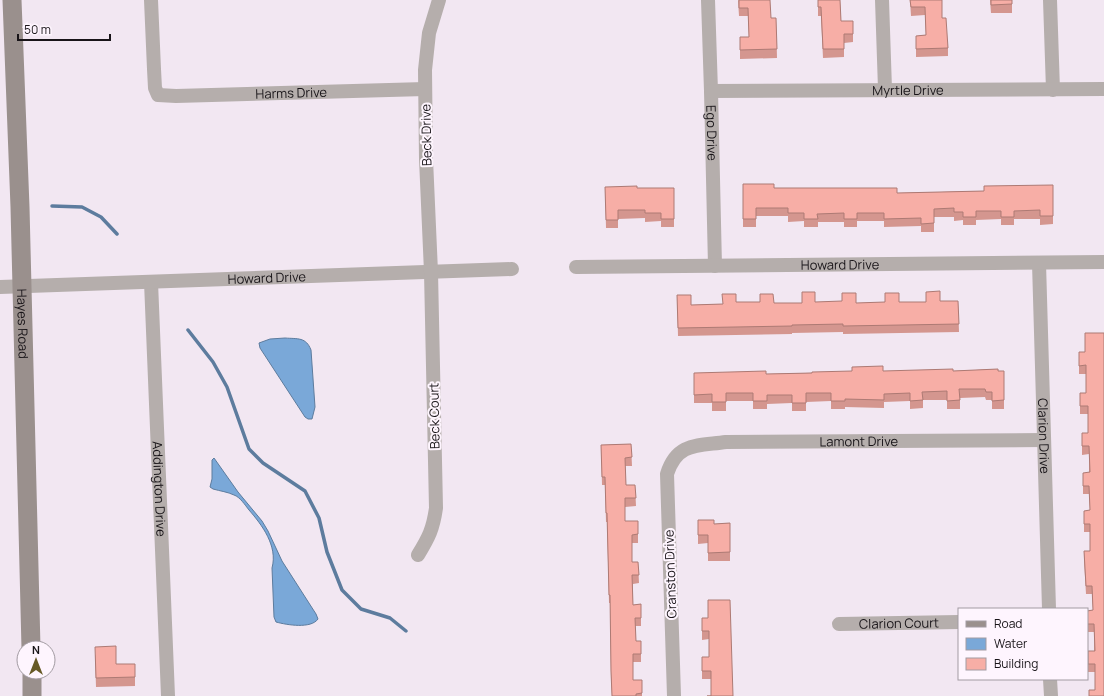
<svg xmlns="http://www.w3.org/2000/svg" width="1104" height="696" viewBox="0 0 1104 696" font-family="Manrope,sans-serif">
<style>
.water{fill:#7aa8d8;stroke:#5d7c9e}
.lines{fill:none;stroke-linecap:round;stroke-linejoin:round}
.stream{stroke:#5d7c9e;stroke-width:3.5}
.street{stroke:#b5aeac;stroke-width:14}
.secondary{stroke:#9a908d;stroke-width:19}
.wall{fill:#d4968f}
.building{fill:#f7aea6;stroke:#ad7a74}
.labels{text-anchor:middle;stroke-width:4;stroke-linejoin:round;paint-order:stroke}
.street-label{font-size:13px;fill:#181418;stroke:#fef5fe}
</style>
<rect width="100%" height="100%" fill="#f2e7f2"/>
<path class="water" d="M 285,338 C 298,339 306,337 311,350 L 315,407 L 312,419 L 308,419 L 305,417 L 260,348 L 259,343 L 270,339 Z
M 214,458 L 238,492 L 262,521 L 268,531 L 282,561 L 316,614 L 318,619 C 311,629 287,625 276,622 L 274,617 L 272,568 C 278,546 262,525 249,510 C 245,505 240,497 234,495 C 228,492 220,491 213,489 L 210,487 L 212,479 L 212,460 Z"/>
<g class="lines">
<path class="stream" d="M 52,206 L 82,207 L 101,217 L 117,234
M 188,330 L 213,362 L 227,387 L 249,449 L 263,463 L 305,491 L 319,518 L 327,552 L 342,590 L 361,609 L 390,618 L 406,631"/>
<g class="street">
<path id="s1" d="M 151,0 L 154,69 L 155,88 L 158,95 L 176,96 L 425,89"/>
<path id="s2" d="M 708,0 L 711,91 L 715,266"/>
<path d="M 882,0 L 885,89"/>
<path d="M 1050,0 L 1053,90"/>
<path id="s3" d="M 711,91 L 1104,89"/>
<path id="s4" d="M 1039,263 L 1049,609"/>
<path id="s5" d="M 576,267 L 1104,262"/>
<path id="s6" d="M 151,282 L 168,696"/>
<path id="s7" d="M 0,287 L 512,269"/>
<path d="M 418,555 C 429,537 433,529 436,508 L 431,272 L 426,159 L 425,70 L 429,33 L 439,0"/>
<path id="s8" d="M 839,624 L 959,622"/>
<path d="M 1050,679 L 1051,696"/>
<path id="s9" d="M 674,696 L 667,474 C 677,442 698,446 726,442 L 1044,440"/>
</g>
<g class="secondary">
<path id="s10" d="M 12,0 L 20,207 L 31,648"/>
<path d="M 32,672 L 32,696"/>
</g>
</g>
<path class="wall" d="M 738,0 L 771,18 L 776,18 L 777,58 L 740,59 L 740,37 L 749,37 L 748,16 L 739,16 Z
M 818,0 L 840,0 L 841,21 L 853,21 L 853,42 L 844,43 L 844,57 L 823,58 L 821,16 L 818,16 Z
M 910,0 L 942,0 L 942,18 L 948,48 L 948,56 L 916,57 L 916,36 L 926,35 L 925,15 L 911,16 Z
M 990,0 L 1012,0 L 1012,13 L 991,13 Z
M 743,184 L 774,188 L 897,193 L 984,191 L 1053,185 L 1053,224 L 1040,225 L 1040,219 L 1014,219 L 1014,225 L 1001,225 L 1001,219 L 976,220 L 976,225 L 963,225 L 963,220 L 954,221 L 954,217 L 934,217 L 934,232 L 921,232 L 921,226 L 884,227 L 884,221 L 857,221 L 857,227 L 844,227 L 844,222 L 818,222 L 818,227 L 804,227 L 804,221 L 788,222 L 788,216 L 756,216 L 756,227 L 743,227 Z
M 605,187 L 637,188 L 674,188 L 674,227 L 661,227 L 661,221 L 645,222 L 645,218 L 618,219 L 618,228 L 606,228 Z
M 677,295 L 691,305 L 723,304 L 736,302 L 774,303 L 802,303 L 815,302 L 856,303 L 926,302 L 958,301 L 959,332 L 843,334 L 843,332 L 792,333 L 792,334 L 678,336 Z
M 1104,333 L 1095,690 L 1095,672 L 1088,672 L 1088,659 L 1094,651 L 1094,632 L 1087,632 L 1087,611 L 1093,610 L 1092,594 L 1086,594 L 1084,560 L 1084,551 L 1090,551 L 1090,532 L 1084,532 L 1084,519 L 1090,510 L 1089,494 L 1083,494 L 1083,481 L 1089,472 L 1089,454 L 1082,455 L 1082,441 L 1088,433 L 1088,414 L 1080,414 L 1080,393 L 1086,393 L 1086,374 L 1079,374 L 1079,352 L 1085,352 Z
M 998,369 L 1004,400 L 1004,409 L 992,409 L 992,400 L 986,400 L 985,397 L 960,398 L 960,409 L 947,409 L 947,400 L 923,400 L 923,408 L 910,409 L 910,401 L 884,402 L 884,408 L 845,407 L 845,409 L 831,409 L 831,401 L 806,402 L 806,411 L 792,411 L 792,403 L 767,404 L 767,409 L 753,409 L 753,401 L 726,401 L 726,411 L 712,411 L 712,403 L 694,403 L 694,373 L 766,374 L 883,371 L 953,371 Z
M 631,444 L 632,466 L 625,466 L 626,485 L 635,485 L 636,506 L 625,507 L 625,521 L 638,521 L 638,543 L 632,543 L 632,562 L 638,562 L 639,583 L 633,584 L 633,605 L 641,604 L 641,626 L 635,626 L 636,641 L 641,641 L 641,662 L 633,662 L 633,680 L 642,680 L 642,696 L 612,696 L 611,679 L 610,603 L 609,603 L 607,522 L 606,522 L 605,485 L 602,485 L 601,445 Z
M 698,520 L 714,524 L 730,523 L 730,561 L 708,561 L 708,543 L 698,544 Z
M 730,600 L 711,696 L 711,679 L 702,679 L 702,657 L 709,657 L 709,639 L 702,640 L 702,618 L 708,618 Z
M 95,655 L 116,664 L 135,664 L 135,686 L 96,687 Z"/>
<path class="building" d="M 739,0 L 770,0 L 771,18 L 776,18 L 777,49 L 740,50 L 740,37 L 749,37 L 748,8 L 739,8 Z
M 818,0 L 840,0 L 841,21 L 853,21 L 853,34 L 844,34 L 844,49 L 823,49 L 821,7 L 818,7 Z
M 910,0 L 942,0 L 942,18 L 946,18 L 948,48 L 916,49 L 916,36 L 926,35 L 925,7 L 911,7 Z
M 991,0 L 1012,0 L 1012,4 L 991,5 Z
M 743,184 L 774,184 L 774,188 L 897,188 L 897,193 L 984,191 L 984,186 L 1053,185 L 1053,216 L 1040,216 L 1040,210 L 1014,211 L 1014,217 L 1001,217 L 1001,211 L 976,211 L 976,217 L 963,217 L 963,212 L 954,212 L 954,208 L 934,209 L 934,223 L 921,224 L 921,218 L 884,219 L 884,213 L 857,213 L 857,219 L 844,219 L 844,213 L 817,214 L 818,219 L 804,219 L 804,213 L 788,213 L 788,208 L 756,208 L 756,219 L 743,219 Z
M 637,186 L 637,188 L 674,188 L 674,219 L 661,219 L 661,213 L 645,213 L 645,210 L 618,210 L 618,220 L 606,220 L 605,187 Z
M 940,291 L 940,301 L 958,301 L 959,324 L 843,326 L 843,324 L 792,325 L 792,326 L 678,328 L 677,295 L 691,295 L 691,305 L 723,304 L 722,294 L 736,294 L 736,302 L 760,302 L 760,294 L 773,294 L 774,303 L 802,303 L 802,292 L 815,292 L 815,302 L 842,301 L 842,293 L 856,293 L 856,303 L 885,302 L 885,293 L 899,293 L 899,302 L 926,302 L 926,292 Z
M 1085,333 L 1104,333 L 1104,696 L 1089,696 L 1089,690 L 1095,690 L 1095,664 L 1088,664 L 1088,651 L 1095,651 L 1094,624 L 1087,624 L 1087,611 L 1093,610 L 1092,586 L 1086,586 L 1084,551 L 1090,551 L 1090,524 L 1084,524 L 1084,511 L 1090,510 L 1089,486 L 1083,486 L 1083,473 L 1090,472 L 1089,446 L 1082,446 L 1082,433 L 1088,433 L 1088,406 L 1080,406 L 1080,393 L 1086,393 L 1086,365 L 1079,366 L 1079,352 L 1085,352 Z
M 883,366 L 883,371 L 953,369 L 953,371 L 998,369 L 998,371 L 1004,371 L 1004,400 L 992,401 L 992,392 L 986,392 L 985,389 L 959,389 L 960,400 L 947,401 L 947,391 L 922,392 L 923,400 L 910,401 L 910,393 L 884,394 L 884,400 L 845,399 L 845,401 L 831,401 L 831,393 L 806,393 L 806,403 L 792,403 L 792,395 L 767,395 L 767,401 L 753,401 L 753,393 L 726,393 L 726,402 L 712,402 L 712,394 L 694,395 L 694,373 L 766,371 L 766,374 L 812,373 L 812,372 L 852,371 L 852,367 Z
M 631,444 L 632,457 L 625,458 L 626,485 L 635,485 L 636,498 L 625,498 L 625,521 L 638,521 L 638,534 L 632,535 L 632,562 L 638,562 L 639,575 L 632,575 L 633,605 L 641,604 L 641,618 L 635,618 L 636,641 L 641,641 L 641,654 L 633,654 L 633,680 L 642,680 L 642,693 L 636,694 L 636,696 L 612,696 L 611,671 L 610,595 L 609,595 L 607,513 L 606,513 L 605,477 L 602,477 L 601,445 Z
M 698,520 L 714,520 L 714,524 L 730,523 L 730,552 L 708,553 L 708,535 L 698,535 Z
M 708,600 L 730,600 L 733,696 L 707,696 L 711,696 L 711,671 L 702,671 L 702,657 L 709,657 L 709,631 L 702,631 L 702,618 L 708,618 Z
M 116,646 L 116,664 L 135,664 L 135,677 L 96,678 L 95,647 Z"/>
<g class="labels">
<g class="street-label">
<text dy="5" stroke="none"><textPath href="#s3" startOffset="197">Myrtle Drive</textPath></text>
<text dy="5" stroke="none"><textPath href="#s1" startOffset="229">Harms Drive</textPath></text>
<text dy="5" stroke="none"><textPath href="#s2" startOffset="133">Ego Drive</textPath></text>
<text transform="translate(426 135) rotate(-91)" y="5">Beck Drive</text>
<text dy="5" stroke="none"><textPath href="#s5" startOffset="264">Howard Drive</textPath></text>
<text dy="5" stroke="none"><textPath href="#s7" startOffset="267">Howard Drive</textPath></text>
<text dy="5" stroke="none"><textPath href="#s10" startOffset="324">Hayes Road</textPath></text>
<text transform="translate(434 416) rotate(-91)" y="5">Beck Court</text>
<text dy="5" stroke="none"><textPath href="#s4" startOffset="173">Clarion Drive</textPath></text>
<text dy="5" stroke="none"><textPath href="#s9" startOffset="428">Lamont Drive</textPath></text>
<text dy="5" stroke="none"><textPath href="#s6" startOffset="207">Addington Drive</textPath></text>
<text transform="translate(670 574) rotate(-92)" y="5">Cranston Drive</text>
<text dy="5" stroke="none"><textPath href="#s8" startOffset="60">Clarion Court</textPath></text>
</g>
</g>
<rect x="958" y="608" width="130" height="72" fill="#fef5fe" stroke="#a29ba2"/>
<rect x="966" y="621" width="20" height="6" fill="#9a908d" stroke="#a29ba2"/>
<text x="994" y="628" font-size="12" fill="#181418">Road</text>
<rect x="966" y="638" width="20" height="12" fill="#7aa8d8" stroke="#a29ba2"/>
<text x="994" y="648" font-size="12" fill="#181418">Water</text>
<rect x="966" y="658" width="20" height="12" fill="#f7aea6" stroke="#a29ba2"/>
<text x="994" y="668" font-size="12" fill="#181418">Building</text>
<g transform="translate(36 660)"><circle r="19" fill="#fef5fe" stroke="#a29ba2"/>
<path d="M0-3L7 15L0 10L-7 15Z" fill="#665926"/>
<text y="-6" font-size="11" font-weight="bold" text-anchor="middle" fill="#181418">N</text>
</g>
<path d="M18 34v6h92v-6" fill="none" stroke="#181418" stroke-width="2"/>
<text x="24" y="34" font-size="12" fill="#181418" stroke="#fef5fe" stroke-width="3" paint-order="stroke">50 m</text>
</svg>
